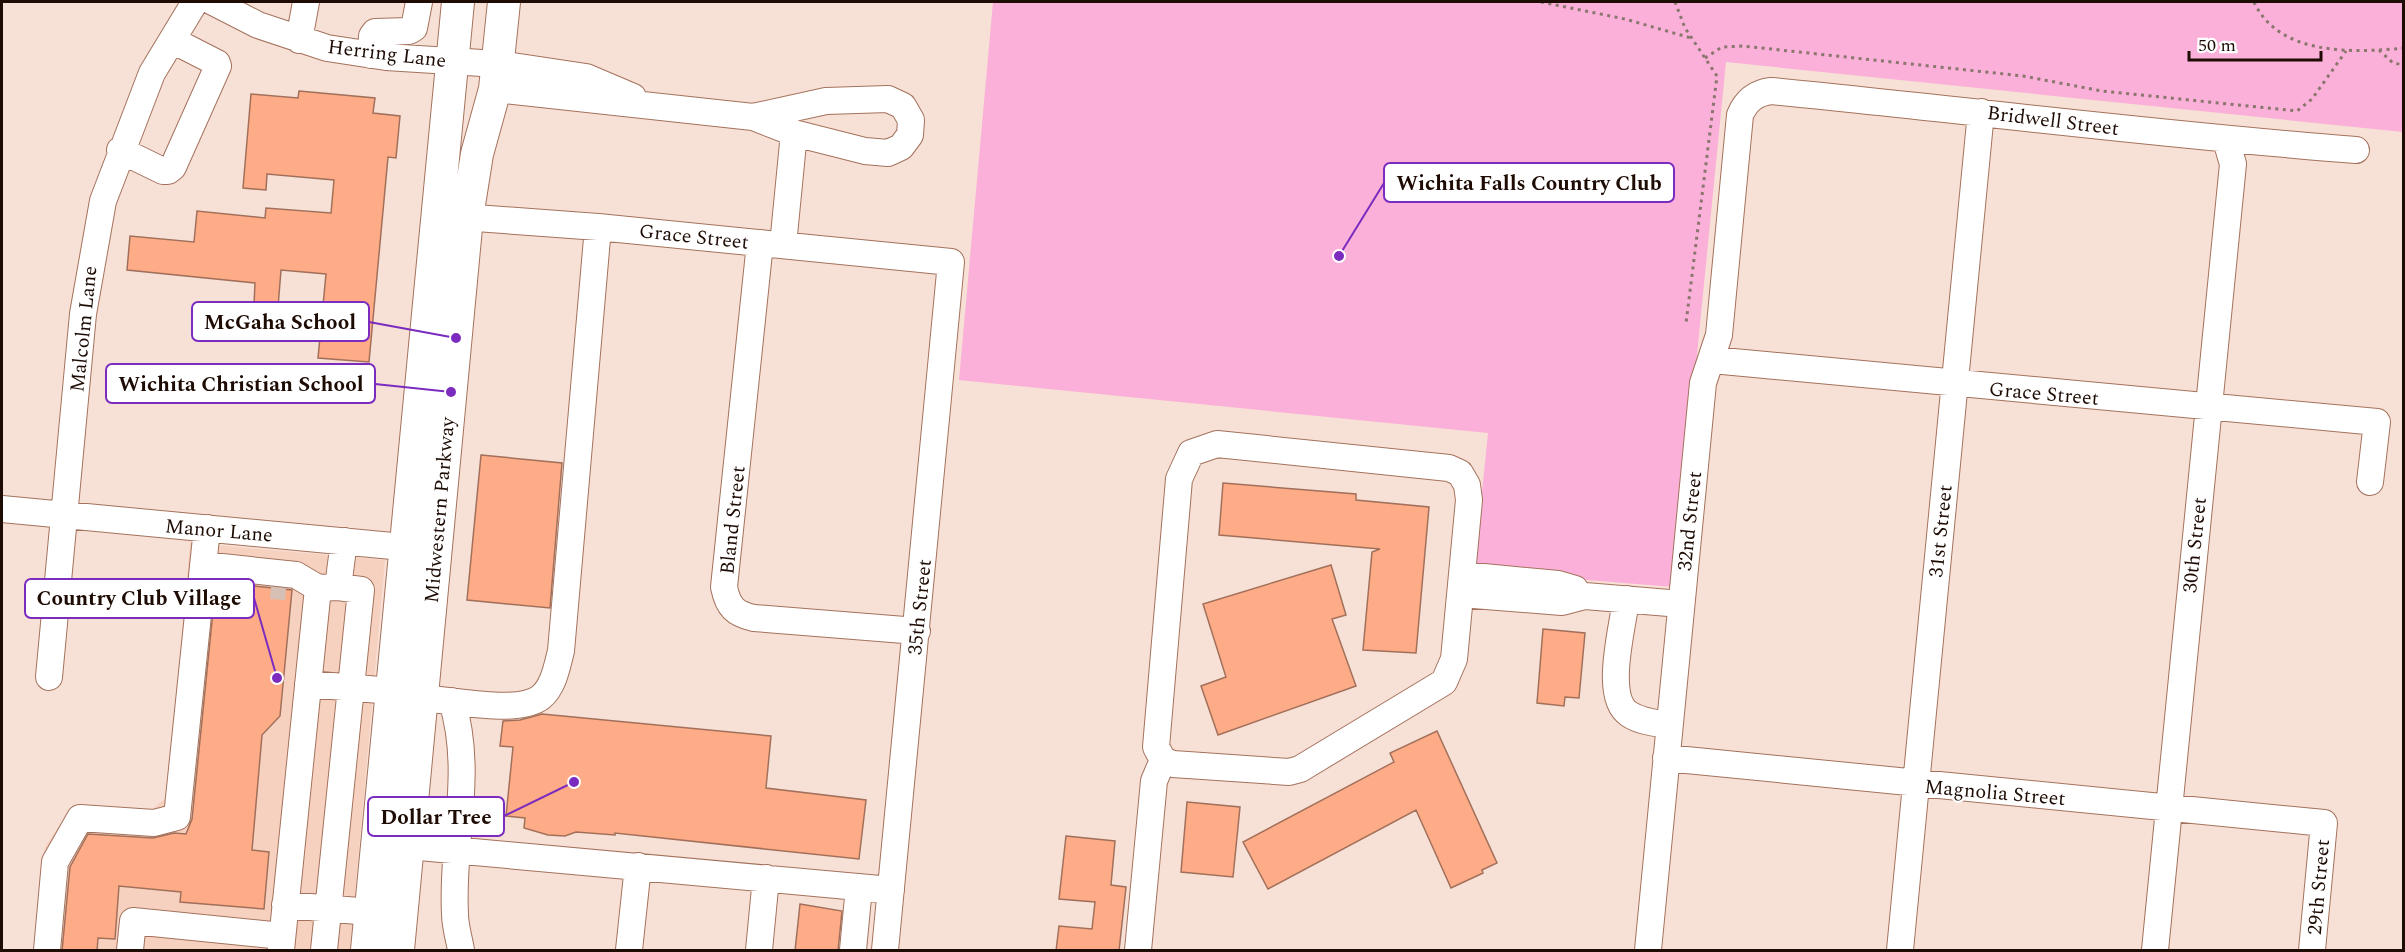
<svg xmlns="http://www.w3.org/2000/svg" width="2405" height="952" viewBox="0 0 2405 952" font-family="Spectral,serif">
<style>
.built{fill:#f7d1c0}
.green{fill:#fab0d9}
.building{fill:#feac87;stroke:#a2705a;stroke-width:1.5}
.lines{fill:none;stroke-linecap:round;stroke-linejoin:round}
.minor-tunnel{stroke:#d6c0b6;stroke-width:26;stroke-dasharray:26 13;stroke-linecap:butt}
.minor-casing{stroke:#a4725c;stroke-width:28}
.major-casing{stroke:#a4725c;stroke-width:34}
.path{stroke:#8a766d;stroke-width:3;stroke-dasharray:3 4.5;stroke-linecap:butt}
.minor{stroke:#fff;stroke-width:26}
.major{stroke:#fff;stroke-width:32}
.labels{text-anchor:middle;stroke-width:4.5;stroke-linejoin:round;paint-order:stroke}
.street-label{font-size:20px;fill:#1d0b04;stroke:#fff}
.leader{fill:none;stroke:#7b2cbf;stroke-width:2}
.callout-dot{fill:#7b2cbf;stroke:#fff;stroke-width:2}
.callout{fill:#fff;stroke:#7b2cbf;stroke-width:2}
.callout-label{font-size:21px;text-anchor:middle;font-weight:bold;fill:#1d0b04}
</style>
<rect width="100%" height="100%" fill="#f7e0d6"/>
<path class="built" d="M 190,543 L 385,560 L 350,950 L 35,950 L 45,847 L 73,806 L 148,813 L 168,796 Z"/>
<path class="green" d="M 993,2 L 2403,2 L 2403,132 L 1726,62 L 1674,587 L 1474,571 L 1488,433 L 959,380 Z"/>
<path class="building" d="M 299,91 L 375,98 L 373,113 L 400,116 L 396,158 L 388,157 L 369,362 L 318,358 L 326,274 L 281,270 L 278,307 L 254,305 L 255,283 L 127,270 L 130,236 L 194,242 L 197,211 L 265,218 L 266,208 L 331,213 L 334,180 L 267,174 L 266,190 L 243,188 L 251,94 L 298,98 Z
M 481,455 L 562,463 L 550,608 L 467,600 Z
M 1223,483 L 1356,494 L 1356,500 L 1429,507 L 1416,653 L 1363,650 L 1372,552 L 1380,549 L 1219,535 Z
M 1331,565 L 1346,615 L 1332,619 L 1356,686 L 1218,735 L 1201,686 L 1226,677 L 1203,604 Z
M 216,582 L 292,590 L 280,716 L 262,735 L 252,850 L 269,852 L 264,909 L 180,902 L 181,892 L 119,886 L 115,939 L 98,938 L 97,951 L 62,951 L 70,867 L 88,834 L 153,838 L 174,833 L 186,834 L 192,819 Z
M 1543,629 L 1585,633 L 1579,698 L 1565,697 L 1564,706 L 1537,703 Z
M 542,714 L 771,736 L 766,788 L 866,800 L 859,859 L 615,833 L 615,835 L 576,832 L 565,836 L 548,835 L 524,828 L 525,818 L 506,816 L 513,747 L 500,746 L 503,721 L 520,720 Z
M 1437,731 L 1497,863 L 1482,870 L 1483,873 L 1451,888 L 1416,810 L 1268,889 L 1243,842 L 1394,762 L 1390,753 Z
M 1187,802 L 1240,807 L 1233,877 L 1181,872 Z
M 1066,836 L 1115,841 L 1111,885 L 1126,887 L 1119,951 L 1056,951 L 1059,926 L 1092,929 L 1095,902 L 1059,899 Z
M 800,904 L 842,911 L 838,951 L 795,951 Z"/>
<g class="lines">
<path class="minor-tunnel" d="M 271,586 L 286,587"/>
<defs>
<path id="minor" d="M 213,2 L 258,25 L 327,48 L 386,57 L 498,64 L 586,77 L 633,97
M 299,40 L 306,2
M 371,55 L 372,36 L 375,32 L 409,31 L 414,28 L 419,2
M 495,89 L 753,117 L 794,133 L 865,151 L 888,153 L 901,147 L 910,135 L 911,120 L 903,106 L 888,99 L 826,101 L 753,117
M 120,150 L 163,171 L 168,171 L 173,167 L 218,66 L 217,63 L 172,40
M 448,216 L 598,227 L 951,262 L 885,950
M 760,243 L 724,587 C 728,607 735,614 754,618 L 917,631
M 783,245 L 794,133
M 1712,360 L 2377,422 L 2370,482
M 1217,444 L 1449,468 L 1460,473 L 1467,485 L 1469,500 L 1454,659 L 1444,682 L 1300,769 L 1289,772 L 1173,764 L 1163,760 L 1156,747 L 1179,479 L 1191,453 Z
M 2,509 L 424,549
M 203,565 L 296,575 L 318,588
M 1463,575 L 1558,584 L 1575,589
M 1461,594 L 1562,602 L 1585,596 L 1681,604
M 1626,599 C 1623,627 1603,697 1629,714 C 1641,722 1656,723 1669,725
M 49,677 L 83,314 L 103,201 L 152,73 L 195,2
M 308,684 L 392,691
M 422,698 C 450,700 519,715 541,697 C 554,686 557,666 561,651 L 598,227
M 452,701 C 474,773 451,841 455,914 C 455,926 459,938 461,950
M 1666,758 L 2324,823 L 2312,950
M 408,846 L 891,890
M 285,905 L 371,912
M 47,950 L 55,862 L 80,818 L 154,823 L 177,817 L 207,528
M 130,950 L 133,921 L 282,936
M 281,950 L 318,588 L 338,587 L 344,541
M 324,950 L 361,590 L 338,587
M 629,950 L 638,866
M 759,950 L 766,878
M 853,950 L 859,887
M 1138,950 L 1154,781 L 1163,760
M 1648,950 L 1703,383 L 1719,335 L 1740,115 C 1746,101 1755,93 1771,91 C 1966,110 2160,135 2356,150
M 1900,950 L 1981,112
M 2155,950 L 2233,164 L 2226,140"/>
<path id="major" d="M 367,950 L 458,2
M 398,950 L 467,217 L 477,154 L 495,89 L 504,2"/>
</defs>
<use href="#minor" class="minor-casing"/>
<use href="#major" class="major-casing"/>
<path class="path" d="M 1541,2 L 1625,19 L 1691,38
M 1675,2 L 1685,28 L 1717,76 L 1686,323
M 2254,2 C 2279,56 2353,53 2404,48
M 2379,50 L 2393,63 L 2404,65
M 1705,58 L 1722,47 L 1743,46 L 2023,76 L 2102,91 L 2297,111 L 2312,99 L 2346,51"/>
<use href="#minor" class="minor"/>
<use href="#major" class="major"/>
</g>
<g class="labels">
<g class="street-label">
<text transform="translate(387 53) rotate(7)" y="7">Herring Lane</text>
<text transform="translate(2053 120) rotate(7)" y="7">Bridwell Street</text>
<text transform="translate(694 236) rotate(6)" y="7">Grace Street</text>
<text transform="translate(83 329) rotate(-84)" y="7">Malcolm Lane</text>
<text transform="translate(2044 393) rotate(5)" y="7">Grace Street</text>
<text transform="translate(439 510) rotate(-85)" y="7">Midwestern Parkway</text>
<text transform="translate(732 520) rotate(-84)" y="7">Bland Street</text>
<text transform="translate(1689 521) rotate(-84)" y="7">32nd Street</text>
<text transform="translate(219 530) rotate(5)" y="7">Manor Lane</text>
<text transform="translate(1940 531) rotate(-84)" y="7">31st Street</text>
<text transform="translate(2194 545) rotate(-84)" y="7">30th Street</text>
<text transform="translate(919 607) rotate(-84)" y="7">35th Street</text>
<text transform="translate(1995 792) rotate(5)" y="7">Magnolia Street</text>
<text transform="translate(2318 887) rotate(-85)" y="7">29th Street</text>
</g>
</g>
<path class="leader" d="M1339 256L1384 183M456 338L369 322M451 392L375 384M277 678L254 598M574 782L504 816"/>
<g class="callout-dot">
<circle cx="1339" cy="256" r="6"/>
<circle cx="456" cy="338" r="6"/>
<circle cx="451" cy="392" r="6"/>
<circle cx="277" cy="678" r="6"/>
<circle cx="574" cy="782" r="6"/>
</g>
<g class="callout">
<rect x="1384" y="163" width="290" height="39" rx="6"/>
<rect x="192" y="302" width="177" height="39" rx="6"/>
<rect x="106" y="364" width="269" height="39" rx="6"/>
<rect x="25" y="579" width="229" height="39" rx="6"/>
<rect x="368" y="797" width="136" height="39" rx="6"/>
</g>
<g class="callout-label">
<text x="1529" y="190">Wichita Falls Country Club</text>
<text x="280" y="329">McGaha School</text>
<text x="241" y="391">Wichita Christian School</text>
<text x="139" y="605">Country Club Village</text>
<text x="436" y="824">Dollar Tree</text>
</g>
<rect width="2405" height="952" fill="none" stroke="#1d0b04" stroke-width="6"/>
<path d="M2189 51v9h132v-9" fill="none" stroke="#1d0b04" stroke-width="3"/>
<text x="2198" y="51" font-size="18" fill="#1d0b04" stroke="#ffffff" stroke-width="4.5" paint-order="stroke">50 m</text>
</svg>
